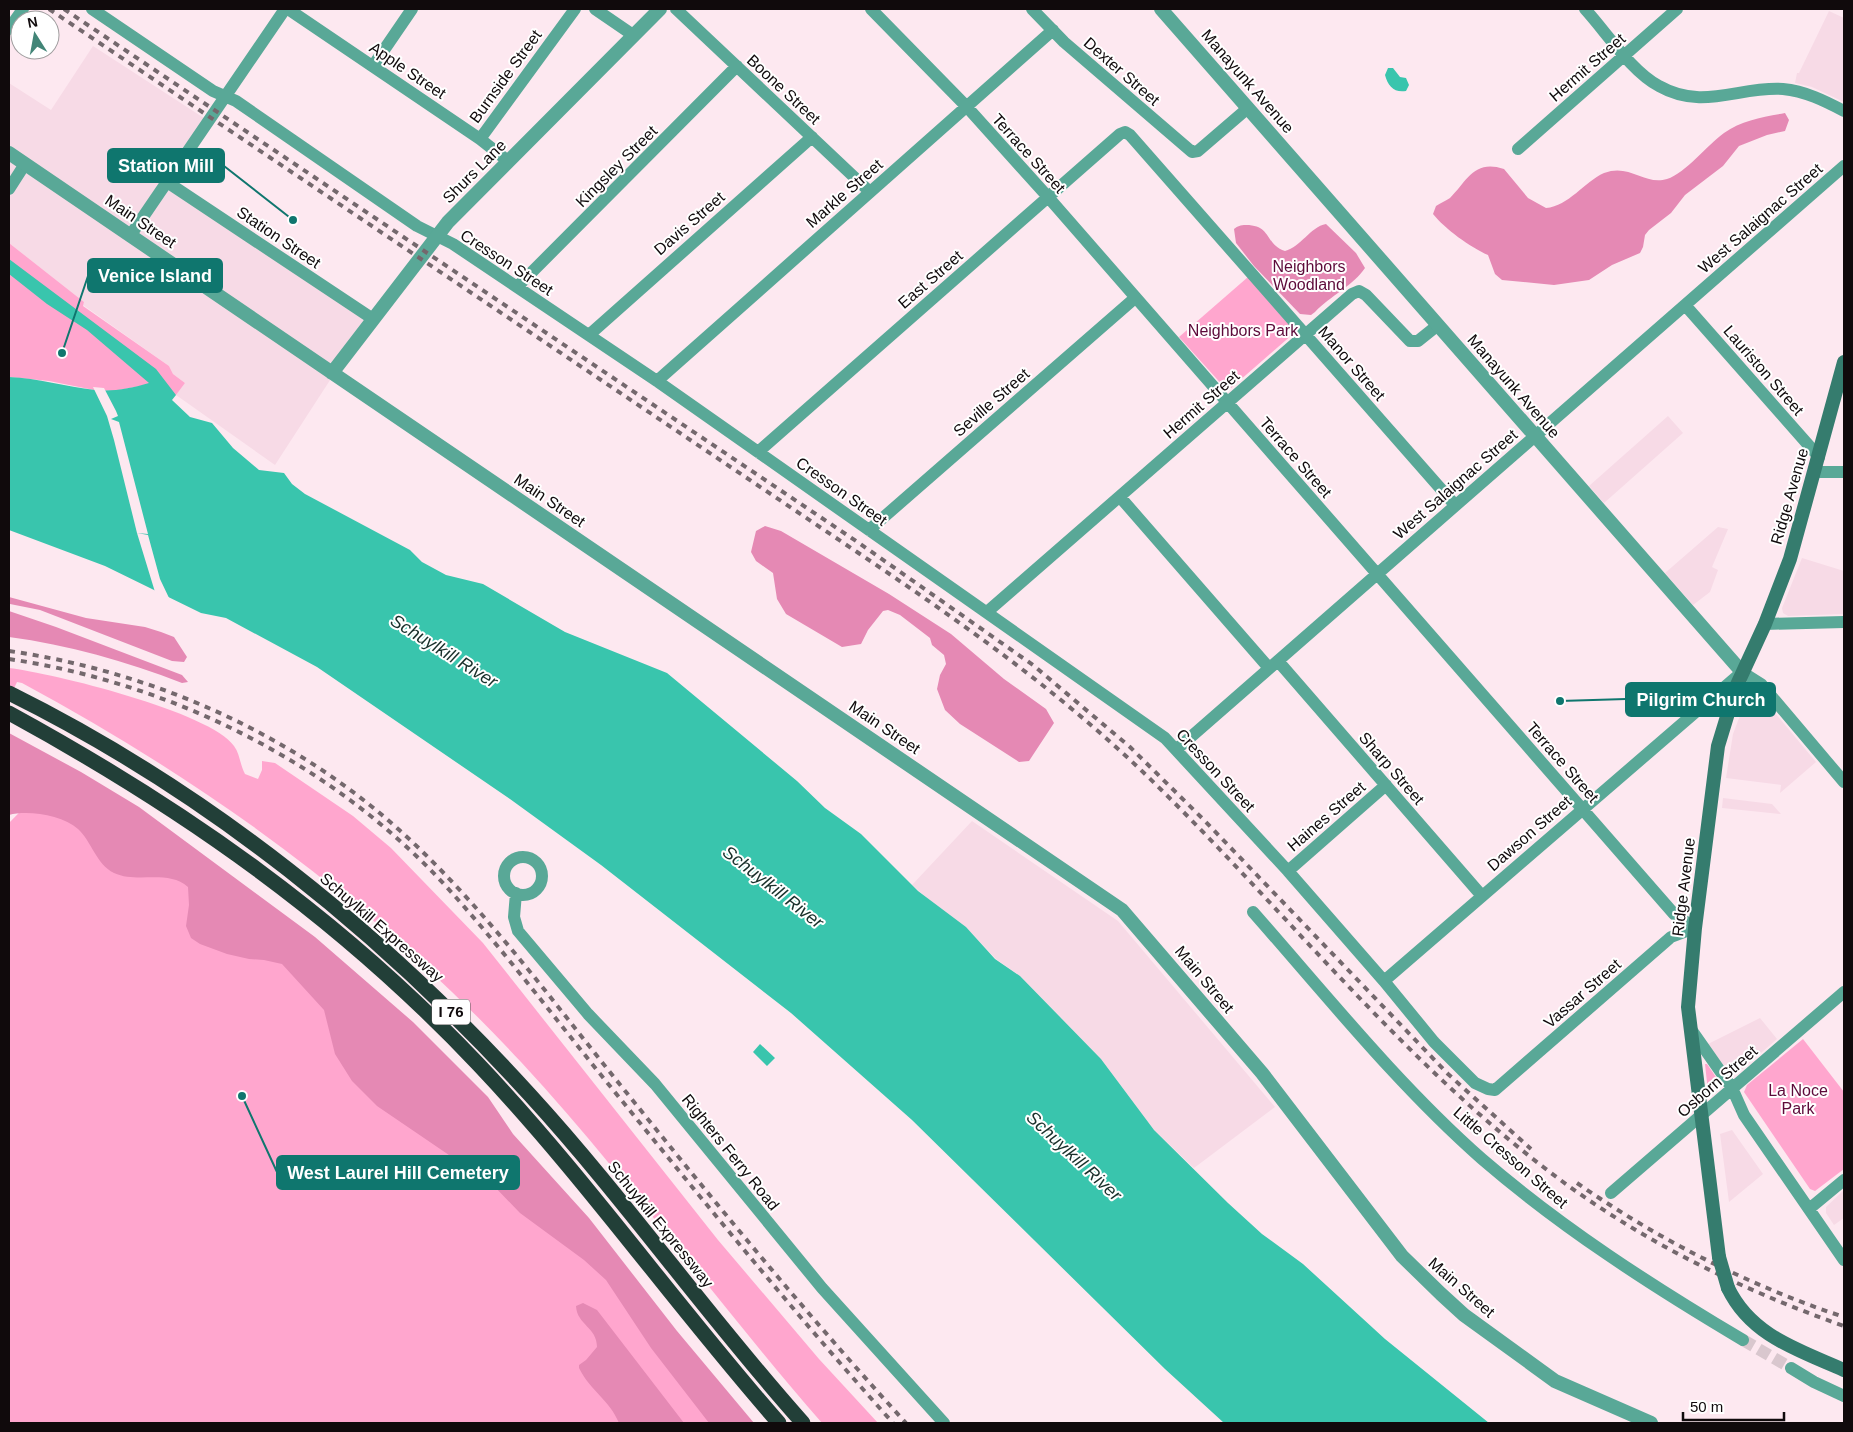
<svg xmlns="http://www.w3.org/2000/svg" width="1853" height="1432" viewBox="0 0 1853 1432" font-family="Arial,sans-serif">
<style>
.built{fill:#f7dae6}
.green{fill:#ffa6ce}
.forest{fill:#e589b4}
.water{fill:#39c5ad}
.pier{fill:#fde8f0}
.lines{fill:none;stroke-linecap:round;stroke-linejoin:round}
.minor-tunnel{stroke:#d9c7ce;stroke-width:12;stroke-dasharray:12 6;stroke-linecap:butt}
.minor{stroke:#59a897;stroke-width:12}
.tertiary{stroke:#59a897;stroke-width:14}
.secondary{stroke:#357c6e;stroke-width:14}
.motorway{stroke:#223f38;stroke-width:15}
.rail{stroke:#74686d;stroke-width:4;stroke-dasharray:6 6;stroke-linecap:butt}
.secondary-bridge{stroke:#357c6e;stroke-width:14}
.labels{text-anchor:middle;stroke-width:4;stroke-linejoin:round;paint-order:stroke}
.shield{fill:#fff;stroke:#585455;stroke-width:1}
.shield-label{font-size:15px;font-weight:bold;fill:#100a0c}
.street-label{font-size:16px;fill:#100a0c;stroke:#fff}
.park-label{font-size:16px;fill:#5d0a3a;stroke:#fff}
.water-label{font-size:18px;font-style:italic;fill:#19302b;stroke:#fff}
.leader{fill:none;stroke:#0f766e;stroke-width:2}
.callout-dot{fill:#0f766e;stroke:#fff;stroke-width:2}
.callout{fill:#0f766e;stroke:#0f766e;stroke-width:2}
.callout-label{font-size:18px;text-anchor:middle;font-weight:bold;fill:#fff}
</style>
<rect width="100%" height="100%" fill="#fde8f0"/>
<path class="built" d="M 1829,11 L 1844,18 L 1844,102 L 1812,87 L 1795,83 L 1797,73 L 1799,73 Z
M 93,46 L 207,120 L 166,180 L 369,320 L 275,465 L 176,395 L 185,383 L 173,374 L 169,366 L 83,305 L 84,302 L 9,243 L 9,83 L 51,110 Z
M 1668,416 L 1683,433 L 1604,503 L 1589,486 Z
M 1718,527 L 1728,529 L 1712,567 L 1718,570 L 1710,592 L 1693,605 L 1665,573 Z
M 1802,558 L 1844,571 L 1844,614 L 1788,616 L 1783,613 L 1782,608 Z
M 1753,691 L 1760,695 L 1816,762 L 1780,793 L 1781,785 L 1726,778 L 1733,734 L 1747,697 Z
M 1723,798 L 1772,804 L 1781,814 L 1722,808 Z
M 972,821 L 1118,921 L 1275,1107 L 1194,1168 L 1154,1130 L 1101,1059 L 1020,976 L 996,959 L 966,927 L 948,916 L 912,885 Z
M 1760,1018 L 1777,1039 L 1738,1073 L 1730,1074 L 1708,1044 Z
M 1732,1130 L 1763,1174 L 1729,1202 L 1720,1134 Z
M 1844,1190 L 1844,1218 L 1834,1225 L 1826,1213 L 1826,1207 Z"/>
<path class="green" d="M 9,243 L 84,302 L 83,306 L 169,366 L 173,374 L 185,383 L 176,395 L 156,383 L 114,391 L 94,390 L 49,381 L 9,377 Z
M 1248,277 L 1293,329 L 1293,334 L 1231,388 L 1225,388 L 1179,337 Z
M 9,668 C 52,673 211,712 234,746 C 240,754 240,765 245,774 L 258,779 L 262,770 L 262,761 L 275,763 L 353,816 L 391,848 L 483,943 L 718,1240 L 819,1359 L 878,1423 L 822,1423 C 719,1305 627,1177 521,1062 C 375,905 211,785 22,683 L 17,682 L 9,699 Z
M 57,774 L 211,876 L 751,1423 L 9,1423 L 9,823 Z
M 1803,1039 L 1844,1092 L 1844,1169 L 1815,1191 L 1810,1189 L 1744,1092 L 1747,1085 Z
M 1705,1064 L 1707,1064 L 1720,1083 L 1710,1093 L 1708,1092 Z"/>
<path class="forest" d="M 1785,113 L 1789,120 L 1785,131 L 1767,135 L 1739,146 L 1723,166 L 1685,195 L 1671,213 L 1649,230 L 1645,235 L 1643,247 L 1640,253 L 1612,265 L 1589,280 L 1554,285 L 1502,280 L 1495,274 L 1488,255 C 1470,247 1445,229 1433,214 L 1436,206 C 1440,203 1446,201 1450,198 C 1467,181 1474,159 1504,169 L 1528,198 L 1546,208 C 1569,206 1584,182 1604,173 C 1630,163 1645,186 1667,179 C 1686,173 1707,145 1724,133 C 1742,120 1763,117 1785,113 Z
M 1326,224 L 1356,253 L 1365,268 C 1354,285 1330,296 1315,312 L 1311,315 L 1300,314 L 1254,266 L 1236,243 L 1234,229 C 1238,226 1240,225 1246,225 C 1272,225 1265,245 1285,251 C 1301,247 1310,227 1326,224 Z
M 765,526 L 781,531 L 889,594 L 951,634 L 1004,679 L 1046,709 L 1054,723 L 1029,761 L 1019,762 L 960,724 L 945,710 L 937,689 L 940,675 L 946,664 L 944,655 L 932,645 L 930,638 L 900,615 L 888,610 L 883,611 L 868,630 L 861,644 L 842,647 L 786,614 L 777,599 L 773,573 L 756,561 L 751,552 L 756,531 Z
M 9,597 L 86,618 L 145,627 L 161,632 L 174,637 L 187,657 L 184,662 L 172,661 L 40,610 L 10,604 Z
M 9,611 L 56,627 L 182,675 L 188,682 L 182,683 C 126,661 68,645 9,637 Z
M 9,733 L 81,772 L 139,807 L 315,937 L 413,1022 L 488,1097 L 513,1134 L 589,1218 L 677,1331 L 754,1423 L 709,1423 L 651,1348 L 606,1280 L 584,1260 L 520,1213 L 493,1185 L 377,1106 L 352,1081 L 335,1054 L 324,1010 L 282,964 L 264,960 L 249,959 L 227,954 L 200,944 L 191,938 L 186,926 L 189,905 L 188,887 C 167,869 138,884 114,873 C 96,864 92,842 78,829 C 62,815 28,810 9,815 Z
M 583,1303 L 597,1310 L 684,1423 L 619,1423 C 609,1399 591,1392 579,1368 L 579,1365 L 586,1360 L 597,1347 C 597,1327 577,1325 576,1306 Z"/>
<path class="water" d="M 1388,68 L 1393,68 L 1400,77 L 1406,78 L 1409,85 L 1406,91 C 1394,93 1388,86 1385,75 Z
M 9,259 L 156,369 L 176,395 L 172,400 L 190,417 L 212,423 L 233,448 L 259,470 L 284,473 L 292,484 L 305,494 L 410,550 L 422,562 L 446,575 L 483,584 L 565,632 L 667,673 L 797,781 L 825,808 L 861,834 L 918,891 L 966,927 L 995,959 L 1020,976 L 1101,1059 L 1154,1130 L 1228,1203 L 1262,1234 L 1303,1264 L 1385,1339 L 1489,1423 L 1224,1423 L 1165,1369 L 912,1120 L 791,1013 L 601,865 L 510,799 L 317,667 L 226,618 L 201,613 L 105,566 L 9,530 L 9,377 C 38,378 66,387 95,390 C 113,392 132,388 149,383 L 87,330 L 47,304 L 9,274 Z
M 760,1044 L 775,1058 L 767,1066 L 753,1052 Z"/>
<path class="pier" d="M 93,387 L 104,388 L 116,411 L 118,416 L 111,419 L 119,422 L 148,534 L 137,533 L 114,440 L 107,416 Z
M 137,533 L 148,535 L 160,579 L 170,600 L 155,592 Z"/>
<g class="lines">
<path class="minor-tunnel" d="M 1743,1340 L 1791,1368"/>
<path class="minor" d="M 92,9 L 213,91 L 236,101 L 417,226 L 453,244 L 657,381 L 1165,738 L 1288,871 L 1384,981 L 1434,1042 L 1475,1083 L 1488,1089 L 1495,1090 L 1671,937 L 1695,928
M 288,9 L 480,139 L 508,161
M 595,9 L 633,35
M 676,9 L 870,192
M 871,9 L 967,107 L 1048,197 L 1674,914 L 1695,928
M 1032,9 L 1064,42 L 1192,152 L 1198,151 L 1248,108
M 1585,9 C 1607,33 1631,71 1659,86 C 1703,111 1739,86 1783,89 C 1805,91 1825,101 1844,111
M 9,29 L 23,9
M 373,66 L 412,9
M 480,139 L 575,9
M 1518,149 L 1677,9
M 167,182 L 373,319
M 9,189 L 25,164
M 130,236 L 285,9
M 517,287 L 737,66
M 1685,305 L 1819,457
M 589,335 L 812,137
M 657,381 L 1053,30
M 758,452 L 1120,134 L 1125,132 L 1130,135 L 1455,505
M 1814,472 L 1844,472
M 1120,497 L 1269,668
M 869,530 L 1135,298
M 987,612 L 1352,294 L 1359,291 L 1366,295 L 1410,341 L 1418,341 L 1438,325
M 1765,624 L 1844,622
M 1278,661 L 1482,896
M 1177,749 L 1844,166
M504 876a19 19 0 1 1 38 0a19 19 0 1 1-38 0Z
M 1288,871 L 1386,785
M 516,893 L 514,917 L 518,931 L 588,1014 L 655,1084 L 822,1288 L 944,1423
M 1253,912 C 1327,996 1398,1085 1482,1159 C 1562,1228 1652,1286 1743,1340
M 1384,981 L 1742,672 L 1761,684 L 1844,782
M 1690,1028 L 1732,1088 L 1744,1115 L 1844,1260
M 1611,1193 L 1844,992
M 1809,1209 L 1844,1180
M 1791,1368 L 1814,1382 L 1844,1396"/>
<path class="tertiary" d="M 1161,9 L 1742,672
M 9,153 L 1122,910 L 1262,1073 L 1402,1256 L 1441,1294 L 1464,1315 L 1555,1381 L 1651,1423
M 332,373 L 448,222 L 660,9"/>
<path class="secondary" d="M 1719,1257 L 1688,1007 L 1695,928 L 1718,746 L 1736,687 L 1765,624 L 1790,559 L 1844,362
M 1728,1288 C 1751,1336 1799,1350 1844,1370"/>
<path class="motorway" d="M 9,693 C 207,791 382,932 530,1095 C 626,1200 708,1317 803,1423
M 9,713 C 185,809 341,919 479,1065 C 586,1178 676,1306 779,1423"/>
<path class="rail" d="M 49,9 L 857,552 C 958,620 1056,689 1144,773 C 1278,902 1394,1052 1542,1166 C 1633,1237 1736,1288 1844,1326
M 64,9 L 859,543 L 1033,665 L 1130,747 L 1204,820 L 1448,1074 L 1531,1149
M 9,651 C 155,672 298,736 407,837 C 489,913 556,1006 626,1092 C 717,1205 808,1316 906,1423
M 9,659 C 176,684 340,767 453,894 C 509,957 560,1025 614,1091 C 705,1203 796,1315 893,1423
M 1577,1183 C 1659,1240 1750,1286 1844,1317"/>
<path class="secondary-bridge" d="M 1719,1257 L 1728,1288"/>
</g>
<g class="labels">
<rect class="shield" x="432" y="999.5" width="38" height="25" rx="4"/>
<g class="shield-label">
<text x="451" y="1017">I 76</text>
</g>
<g class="street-label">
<text transform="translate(1587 67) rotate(-41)" y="6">Hermit Street</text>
<text transform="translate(408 70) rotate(34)" y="6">Apple Street</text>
<text transform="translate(1122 71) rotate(41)" y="6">Dexter Street</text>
<text transform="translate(505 76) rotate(-54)" y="6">Burnside Street</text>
<text transform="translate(1248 81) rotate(49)" y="6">Manayunk Avenue</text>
<text transform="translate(784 89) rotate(43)" y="6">Boone Street</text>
<text transform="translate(1029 153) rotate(48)" y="6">Terrace Street</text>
<text transform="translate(616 166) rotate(-45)" y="6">Kingsley Street</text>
<text transform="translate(474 171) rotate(-45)" y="6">Shurs Lane</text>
<text transform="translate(844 193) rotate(-41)" y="6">Markle Street</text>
<text transform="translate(1760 218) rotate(-41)" y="6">West Salaignac Street</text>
<text transform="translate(141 221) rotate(34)" y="6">Main Street</text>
<text transform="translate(689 223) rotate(-41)" y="6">Davis Street</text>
<text transform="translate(279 237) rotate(34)" y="6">Station Street</text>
<text transform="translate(507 262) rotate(33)" y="6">Cresson Street</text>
<text transform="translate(930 279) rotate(-41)" y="6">East Street</text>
<text transform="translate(1352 363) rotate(49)" y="6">Manor Street</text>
<text transform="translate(1764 370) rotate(49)" y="6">Lauriston Street</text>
<text transform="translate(1514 386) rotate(49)" y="6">Manayunk Avenue</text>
<text transform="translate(991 402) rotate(-41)" y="6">Seville Street</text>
<text transform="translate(1201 404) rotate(-41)" y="6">Hermit Street</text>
<text transform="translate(1296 457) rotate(49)" y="6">Terrace Street</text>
<text transform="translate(1455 484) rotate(-41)" y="6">West Salaignac Street</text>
<text transform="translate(842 491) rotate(35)" y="6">Cresson Street</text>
<text transform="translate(1789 496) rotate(-74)" y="6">Ridge Avenue</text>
<text transform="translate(550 500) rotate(34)" y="6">Main Street</text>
<text transform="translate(885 727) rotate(34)" y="6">Main Street</text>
<text transform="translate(1563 762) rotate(49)" y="6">Terrace Street</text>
<text transform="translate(1392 768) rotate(49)" y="6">Sharp Street</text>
<text transform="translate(1216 770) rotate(47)" y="6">Cresson Street</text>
<text transform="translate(1326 816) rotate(-41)" y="6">Haines Street</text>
<text transform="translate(1529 833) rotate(-41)" y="6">Dawson Street</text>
<text transform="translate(1683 887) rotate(-83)" y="6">Ridge Avenue</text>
<text transform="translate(382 927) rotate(41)" y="6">Schuylkill Expressway</text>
<text transform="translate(1205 979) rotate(50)" y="6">Main Street</text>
<text transform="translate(1582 993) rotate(-41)" y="6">Vassar Street</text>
<text transform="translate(1717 1081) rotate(-41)" y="6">Osborn Street</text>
<text transform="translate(731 1152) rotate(51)" y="6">Righters Ferry Road</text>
<text transform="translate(1511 1157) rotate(41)" y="6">Little Cresson Street</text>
<text transform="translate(661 1224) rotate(51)" y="6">Schuylkill Expressway</text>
<text transform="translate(1462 1287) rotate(41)" y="6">Main Street</text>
</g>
<g class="park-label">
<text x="1309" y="272">Neighbors<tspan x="1309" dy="18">Woodland</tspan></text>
<text x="1243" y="336">Neighbors Park</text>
<text x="1798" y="1096">La Noce<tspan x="1798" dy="18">Park</tspan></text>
</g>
<g class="water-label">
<text transform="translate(444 651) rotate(32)" y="6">Schuylkill River</text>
<text transform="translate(773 887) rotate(38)" y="6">Schuylkill River</text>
<text transform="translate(1074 1156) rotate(43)" y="6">Schuylkill River</text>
</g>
</g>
<path class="leader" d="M293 220L224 166M62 353L88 276M1560 701L1626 699M242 1096L277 1172"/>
<g class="callout-dot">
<circle cx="293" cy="220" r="5"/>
<circle cx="62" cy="353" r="5"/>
<circle cx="1560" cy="701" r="5"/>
<circle cx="242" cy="1096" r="5"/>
</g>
<g class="callout">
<rect x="108" y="149" width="116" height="33" rx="5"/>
<rect x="88" y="259" width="134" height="33" rx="5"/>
<rect x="1626" y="683" width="149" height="33" rx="5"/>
<rect x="277" y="1156" width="242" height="33" rx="5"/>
</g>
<g class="callout-label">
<text x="166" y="172">Station Mill</text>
<text x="155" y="282">Venice Island</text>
<text x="1701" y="706">Pilgrim Church</text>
<text x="398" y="1179">West Laurel Hill Cemetery</text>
</g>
<rect width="1853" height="1432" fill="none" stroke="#100a0c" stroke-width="20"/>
<g transform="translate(35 35) rotate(349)"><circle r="24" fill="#ffffff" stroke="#9f9d9e"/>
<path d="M0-4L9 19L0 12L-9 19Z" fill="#428577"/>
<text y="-8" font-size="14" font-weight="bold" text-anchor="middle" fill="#100a0c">N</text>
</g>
<path d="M1683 1412v8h101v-8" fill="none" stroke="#100a0c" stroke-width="2.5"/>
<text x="1690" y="1412" font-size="15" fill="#100a0c" stroke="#ffffff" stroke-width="4" paint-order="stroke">50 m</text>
</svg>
